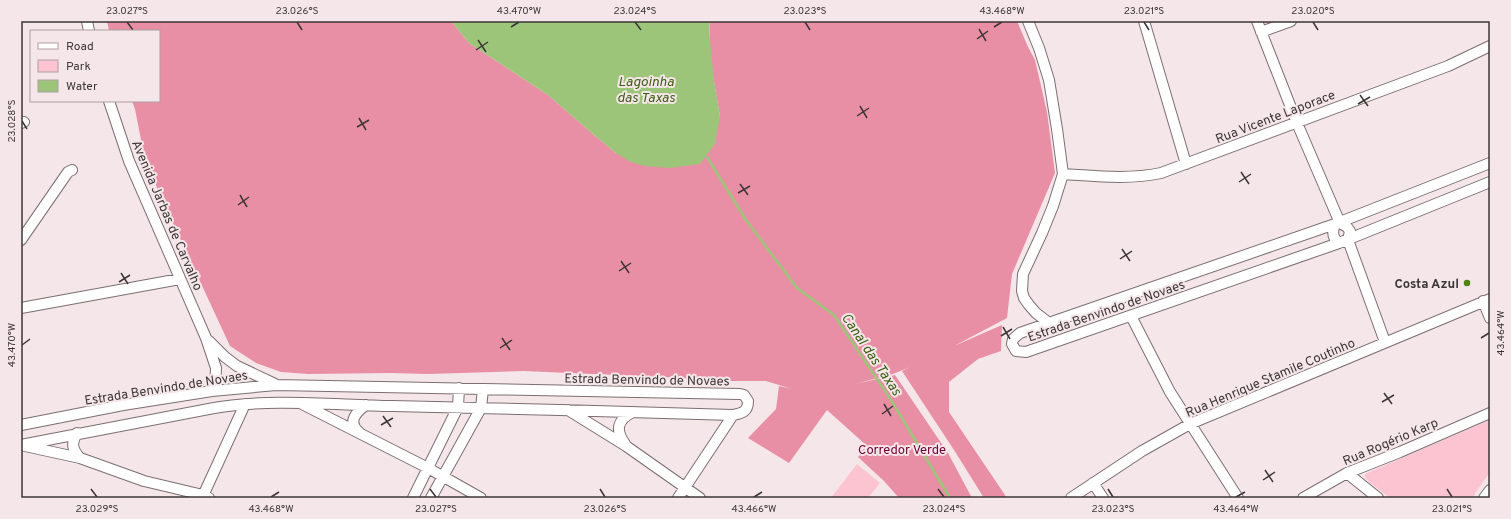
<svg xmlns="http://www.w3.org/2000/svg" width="1511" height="519" viewBox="0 0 1511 519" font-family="Overpass,sans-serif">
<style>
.green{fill:#fbc4d0}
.forest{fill:#e88fa5}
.water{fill:#9cc57a}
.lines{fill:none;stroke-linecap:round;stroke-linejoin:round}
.stream{stroke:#9cc57a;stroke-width:2.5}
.street-casing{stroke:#7c6f71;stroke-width:12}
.street{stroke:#fff;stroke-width:10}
.ticks{fill:none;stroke:#3c3637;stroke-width:1.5}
.poi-dot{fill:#508214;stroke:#f5e6e9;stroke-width:1.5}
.labels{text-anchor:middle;stroke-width:4;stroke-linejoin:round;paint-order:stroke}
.street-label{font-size:13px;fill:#3c3637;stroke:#f5e6e9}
.poi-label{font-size:13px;font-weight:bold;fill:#3c3637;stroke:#f5e6e9;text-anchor:end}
.park-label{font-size:13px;fill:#700132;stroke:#f5e6e9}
.water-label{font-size:14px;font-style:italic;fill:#3b5f11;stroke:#f5e6e9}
.neatline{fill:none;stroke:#3c3637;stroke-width:1.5}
.ticks-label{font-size:10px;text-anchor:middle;fill:#3c3637}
</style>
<rect width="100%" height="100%" fill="#f5e6e9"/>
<path class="green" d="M 1490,420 L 1490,472 L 1472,498 L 1390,498 L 1368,481 L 1365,477 L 1365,474 Z
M 857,464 L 880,483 L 868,498 L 831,498 Z"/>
<path class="forest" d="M 107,21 L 451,21 L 469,43 L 548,95 L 594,135 L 616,153 L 720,116 C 715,87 707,50 710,21 L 1017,21 L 1028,47 L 1035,60 L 1047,112 L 1055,173 L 1012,274 L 1007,318 L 954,346 L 1002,325 L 1001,351 L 978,359 L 949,382 L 949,412 L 1007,498 L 984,498 L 954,450 L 902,371 L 910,367 L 893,374 L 855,384 L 895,375 L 948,453 L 972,498 L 899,498 L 884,481 L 858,457 L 866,445 L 827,410 L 789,463 L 748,438 L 776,409 L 779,386 L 792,389 L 766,381 L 705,381 L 683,378 L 524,371 L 428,374 L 390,373 L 308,374 L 281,372 L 256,363 L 230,346 L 159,193 L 143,150 L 135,109 L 132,101 L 159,101 L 159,31 L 109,31 Z"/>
<path class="water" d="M 451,21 L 710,21 L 709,31 L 714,81 L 720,116 L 715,144 L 700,164 L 670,168 L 645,166 L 631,162 L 616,153 L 594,135 L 548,95 L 469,43 Z"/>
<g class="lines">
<path class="stream" d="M 707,157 L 746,220 L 797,288 L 834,315 L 891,400 L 950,498"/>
<defs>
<path id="street" d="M 87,21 L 89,31
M 1028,21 L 1039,48 L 1049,80 L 1057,129 L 1063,174 L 1053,206 L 1042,233 L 1023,274 L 1022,291 L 1024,298 L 1029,305 L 1036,313 L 1049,323
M 1144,21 L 1186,164
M 1257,21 L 1297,123 L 1340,223 L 1347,227 L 1350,231 L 1348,240 L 1385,342
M 1261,32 L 1291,21
M 109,101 L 129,161 L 206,338 L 216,368 L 215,390
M 21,123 L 24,122
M 1490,163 L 1335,224 L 1020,333 L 1013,339 L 1012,344 L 1016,351 L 1026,352 L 1339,243 L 1490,182
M 1063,174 C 1096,176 1128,180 1161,173 L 1448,66 L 1490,46
M 1335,224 C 1332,232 1332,238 1339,243
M 21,240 L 68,172 L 72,170
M 1483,301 L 1490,318
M 21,308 L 180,279
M 1131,316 L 1170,392 L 1238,498
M 209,341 L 225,357 L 237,366 L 275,384
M 302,404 L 428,468 L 481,498
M 568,410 L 626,446 L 700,498
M 21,425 L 123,405 L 212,391 L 276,385 L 740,394 L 744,395 L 748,401 C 748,412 742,413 733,415 C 619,412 506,408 392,406 C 333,405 273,398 214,408 L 21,445
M 359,432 C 347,422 356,412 366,405
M 77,433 C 71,444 72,449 80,458
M 625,444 C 615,430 617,420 633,412
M 25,446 L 80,458 L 144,481 L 203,495 L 209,498
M 1347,473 L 1378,498
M 1093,483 L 1103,498
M 202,498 L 245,404
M 413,498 L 458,407 L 459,388
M 431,498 L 481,408 L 483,389
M 678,498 L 733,415
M 1071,498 L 1142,451 L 1190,424 L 1490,299
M 1303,498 L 1347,473 L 1400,452 L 1490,413
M 1484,498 L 1490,490"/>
</defs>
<use href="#street" class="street-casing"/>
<use href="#street" class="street"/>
</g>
<path class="ticks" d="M 127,22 L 133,30M 297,22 L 302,30M 635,22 L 641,30M 805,22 L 810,30M 1144,22 L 1149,30M 1313,22 L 1318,30M 511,27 L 519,22M 994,27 L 1002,22M 979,29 L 986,41M 977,39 L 988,31M 478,40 L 486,52M 476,50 L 488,42M 1360,95 L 1368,106M 1358,104 L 1370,97M 860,106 L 867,118M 857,116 L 869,108M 359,118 L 366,130M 22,121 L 27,129M 357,127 L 369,120M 1241,172 L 1249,184M 1239,182 L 1251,174M 740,184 L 748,195M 738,193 L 750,186M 240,195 L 247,207M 238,205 L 249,197M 1122,249 L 1130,261M 1120,259 L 1132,251M 621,261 L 629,273M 619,271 L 631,263M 121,273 L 128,284M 119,282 L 130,275M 1003,327 L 1010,339M 1001,336 L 1012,329M 502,338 L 510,350M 1481,338 L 1489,333M 22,345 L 30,339M 500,348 L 512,340M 1384,393 L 1392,404M 1382,402 L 1394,395M 884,404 L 891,416M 882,414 L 893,406M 383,416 L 391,427M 381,425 L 393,418M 1265,470 L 1273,482M 1263,480 L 1275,472M 91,489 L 97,497M 430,489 L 436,497M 600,489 L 605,497M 938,489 L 944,497M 1108,489 L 1113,497M 1447,489 L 1452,497M 271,497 L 279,492M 754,497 L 762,492M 1236,497 L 1245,492"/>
<circle class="poi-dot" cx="1467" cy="283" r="4"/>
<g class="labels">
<g class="street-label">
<text transform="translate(1275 116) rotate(-21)" y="5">Rua Vicente Laporace</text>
<text transform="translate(168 215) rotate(67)" y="5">Avenida Jarbas de Carvalho</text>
<text transform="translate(1106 310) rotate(-19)" y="5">Estrada Benvindo de Novaes</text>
<text transform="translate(1270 377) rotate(-23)" y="5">Rua Henrique Stamile Coutinho</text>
<text transform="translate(647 379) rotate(1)" y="5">Estrada Benvindo de Novaes</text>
<text transform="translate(166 387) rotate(-9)" y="5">Estrada Benvindo de Novaes</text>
<text transform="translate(1390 441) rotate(-23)" y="5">Rua Rogério Karp</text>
</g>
<g class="poi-label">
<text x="1459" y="288">Costa Azul</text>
</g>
<g class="park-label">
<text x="902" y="454">Corredor Verde</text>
</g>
<g class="water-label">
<text x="646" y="86">Lagoinha<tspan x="646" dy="16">das Taxas</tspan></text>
<text transform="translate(872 354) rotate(56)" y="5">Canal das Taxas</text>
</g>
</g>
<rect width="1511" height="519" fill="none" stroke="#f5e6e9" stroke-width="44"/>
<rect x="30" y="30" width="130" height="72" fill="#f5e6e9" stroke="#aba0a2"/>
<rect x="38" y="43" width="20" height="6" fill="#ffffff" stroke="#aba0a2"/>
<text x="66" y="50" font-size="12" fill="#3c3637">Road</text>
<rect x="38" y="60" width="20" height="12" fill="#fbc4d0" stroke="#aba0a2"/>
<text x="66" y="70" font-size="12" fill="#3c3637">Park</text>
<rect x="38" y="80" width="20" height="12" fill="#9cc57a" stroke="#aba0a2"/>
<text x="66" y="90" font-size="12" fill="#3c3637">Water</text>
<rect x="22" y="22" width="1467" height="475" class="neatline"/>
<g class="ticks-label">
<text x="127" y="14">23.027°S</text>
<text x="297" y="14">23.026°S</text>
<text x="519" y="14">43.470°W</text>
<text x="635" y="14">23.024°S</text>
<text x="805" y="14">23.023°S</text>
<text x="1002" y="14">43.468°W</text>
<text x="1144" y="14">23.021°S</text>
<text x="1313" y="14">23.020°S</text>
<text transform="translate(11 121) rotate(-90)" y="4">23.028°S</text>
<text transform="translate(1500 333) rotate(-90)" y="4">43.464°W</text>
<text transform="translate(11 345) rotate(-90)" y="4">43.470°W</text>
<text x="97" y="512">23.029°S</text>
<text x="271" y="512">43.468°W</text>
<text x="436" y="512">23.027°S</text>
<text x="605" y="512">23.026°S</text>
<text x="754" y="512">43.466°W</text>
<text x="944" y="512">23.024°S</text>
<text x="1113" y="512">23.023°S</text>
<text x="1236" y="512">43.464°W</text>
<text x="1452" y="512">23.021°S</text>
</g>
</svg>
